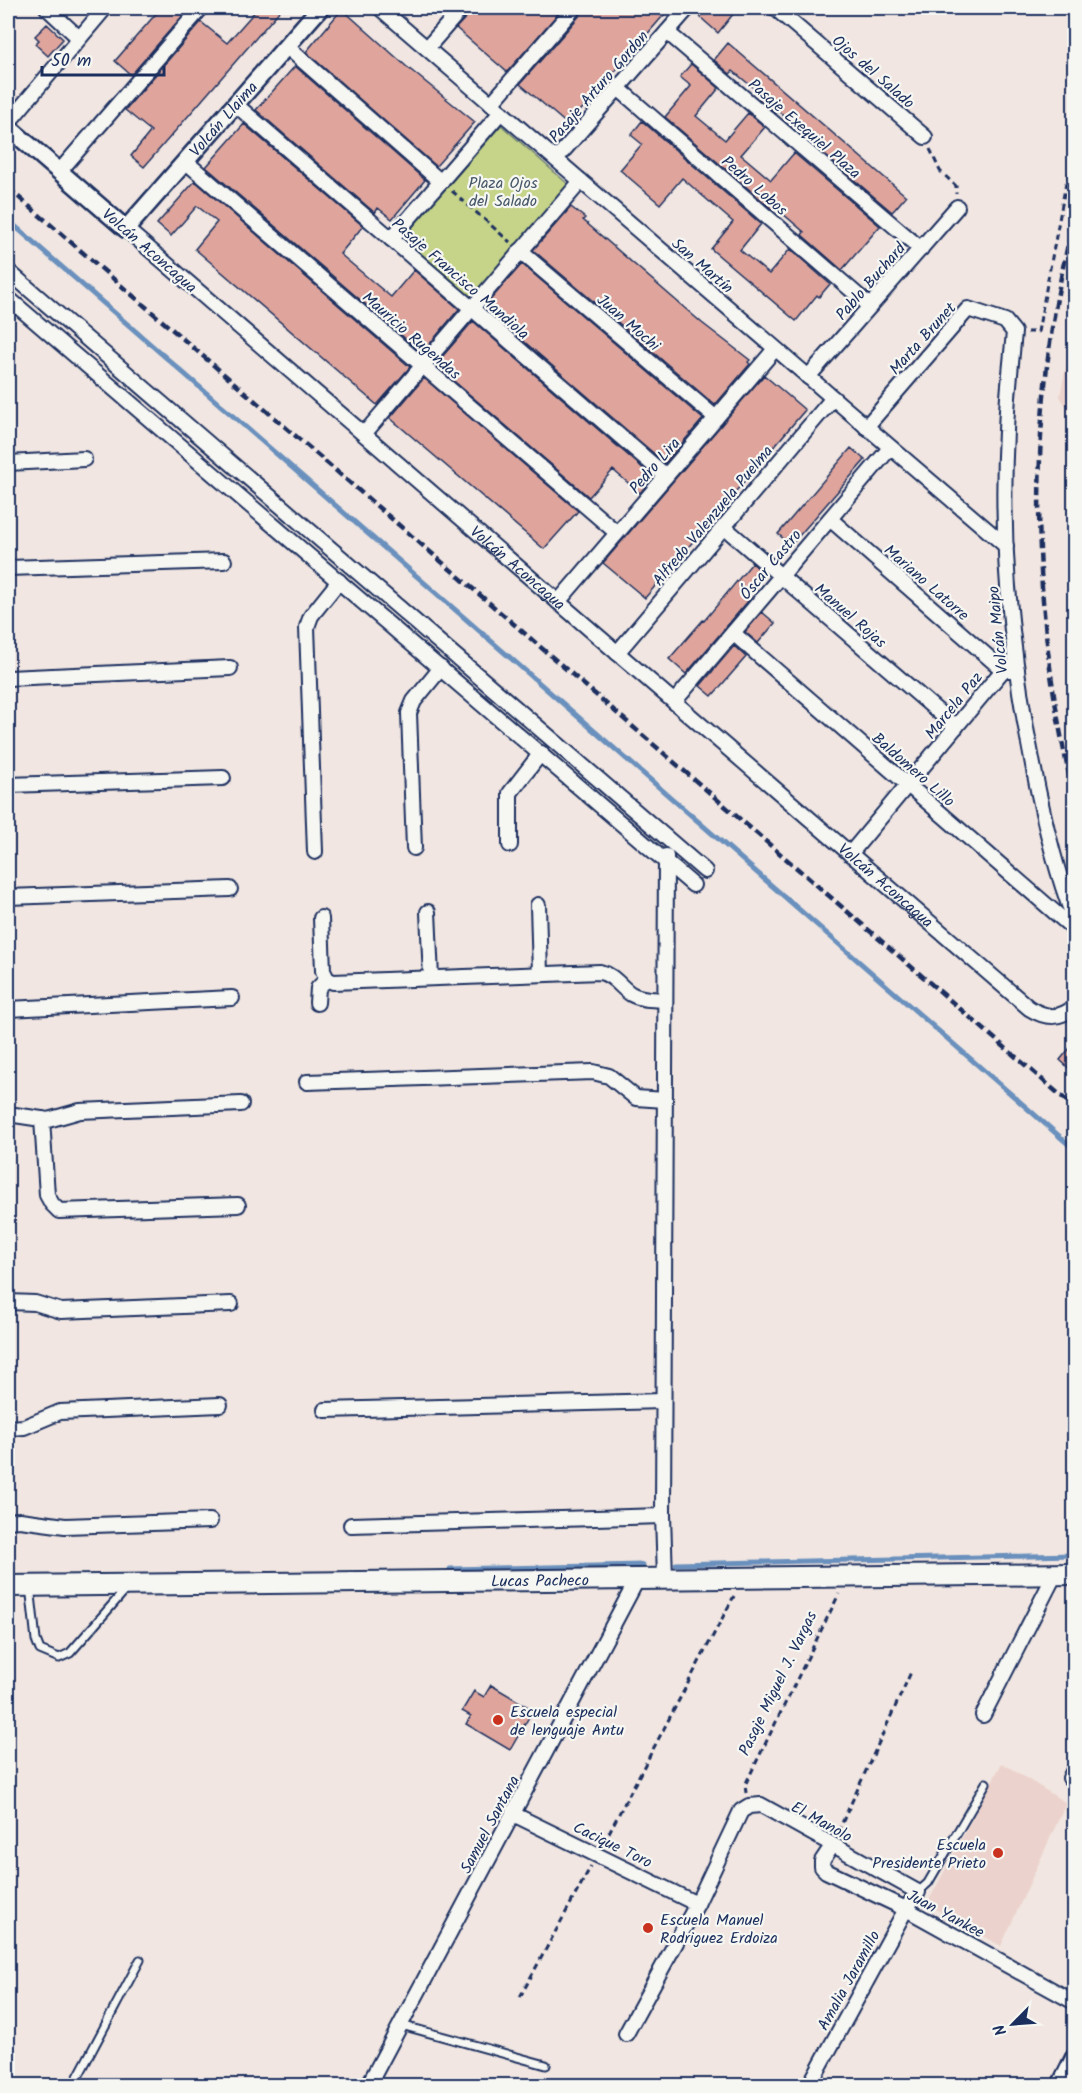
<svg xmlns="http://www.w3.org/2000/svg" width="1082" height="2093" viewBox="0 0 1082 2093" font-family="Kalam,sans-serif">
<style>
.built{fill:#ecd2cc}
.green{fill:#c5d488;stroke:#708273;stroke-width:1.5}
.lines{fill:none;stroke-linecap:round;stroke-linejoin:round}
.stream{stroke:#6a90bd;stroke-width:5}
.building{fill:#dfa59c;stroke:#1b2f5e;stroke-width:1.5}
.service-casing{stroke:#1b2f5e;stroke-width:11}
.minor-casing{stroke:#1b2f5e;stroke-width:18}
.tertiary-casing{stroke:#1b2f5e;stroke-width:21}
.secondary-casing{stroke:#1b2f5e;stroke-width:24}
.path{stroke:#1b2f5e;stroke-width:3;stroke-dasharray:6 4.5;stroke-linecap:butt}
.service{stroke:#f6f6f2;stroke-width:7}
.minor{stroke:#f6f6f2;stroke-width:14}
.tertiary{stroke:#f6f6f2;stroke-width:16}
.secondary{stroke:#f6f6f2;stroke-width:20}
.rail{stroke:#1b2f5e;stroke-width:4.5;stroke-dasharray:9 4.5;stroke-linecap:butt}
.poi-dot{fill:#c8321e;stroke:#f6f6f2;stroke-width:2}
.labels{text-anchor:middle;stroke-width:4.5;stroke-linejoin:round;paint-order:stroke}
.street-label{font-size:16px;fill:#1b2f5e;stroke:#f6f6f2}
.park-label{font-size:16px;fill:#465868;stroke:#f6f6f2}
.poi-label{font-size:16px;fill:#1b2f5e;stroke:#f6f6f2;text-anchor:start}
</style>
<rect width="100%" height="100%" fill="#f1e6e1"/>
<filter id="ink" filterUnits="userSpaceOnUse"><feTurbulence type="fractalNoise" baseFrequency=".0167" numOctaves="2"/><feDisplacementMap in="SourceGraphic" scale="12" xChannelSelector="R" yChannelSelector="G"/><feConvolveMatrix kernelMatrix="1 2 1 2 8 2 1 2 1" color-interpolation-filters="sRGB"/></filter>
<g filter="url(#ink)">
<path class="built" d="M 1074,327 L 1074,420 L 1060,396 Z
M 1002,1763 L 1066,1803 L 1001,1946 L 927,1904 Z"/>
<path class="green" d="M 501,125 L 569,185 L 470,300 L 401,240 Z"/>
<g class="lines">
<path class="stream" d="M 8,220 L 1074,1149
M 676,1564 L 1074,1555
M 450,1569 L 643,1565"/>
</g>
<path class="building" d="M 161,8 L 179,8 L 185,13 L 131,75 L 115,61 Z
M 258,8 L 282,8 L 144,167 L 131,156 L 151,131 L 125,110 L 201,22 L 227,43 Z
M 471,8 L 563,8 L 507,72 L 456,28 L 469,14 Z
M 583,8 L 670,8 L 568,125 L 520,84 L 581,14 Z
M 708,8 L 738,8 L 718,33 L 700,17 Z
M 342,9 L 407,67 L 475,122 L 436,166 L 306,52 Z
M 47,24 L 63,39 L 48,56 L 35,44 L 39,40 L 35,36 Z
M 728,43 L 906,196 L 895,209 L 892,212 L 806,139 L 808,136 L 778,111 L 776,113 L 759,99 L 762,95 L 733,71 L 730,74 L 714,60 Z
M 691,64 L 719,88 L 696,116 L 725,140 L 748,113 L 765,127 L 741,155 L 745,158 L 771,180 L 794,153 L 880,226 L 842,270 L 802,235 L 804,232 L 775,207 L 773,210 L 665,117 L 691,86 L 680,77 Z
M 295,66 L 425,180 L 392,219 L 378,208 L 375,213 L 256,110 Z
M 642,121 L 761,224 L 740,250 L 769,274 L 790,249 L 830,284 L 819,297 L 817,295 L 796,321 L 711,249 L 733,222 L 682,178 L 660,204 L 620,170 L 642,144 L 631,135 Z
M 244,124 L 363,226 L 340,254 L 366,276 L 391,297 L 414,270 L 459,309 L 422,353 L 206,167 Z
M 195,181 L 410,367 L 377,405 L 195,249 L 217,222 L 197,206 L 171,236 L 157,224 Z
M 571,207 L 585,218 L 583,220 L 702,323 L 750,360 L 748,362 L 750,364 L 715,405 L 533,250 Z
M 522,264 L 703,419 L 665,463 L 484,307 Z
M 473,321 L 653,477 L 640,493 L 613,470 L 589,497 L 435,365 Z
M 764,375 L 805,410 L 645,598 L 603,563 Z
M 424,378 L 578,511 L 544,549 L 390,418 Z
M 851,448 L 865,460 L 791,545 L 778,534 Z
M 752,563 L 765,574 L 745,598 L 749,600 L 686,674 L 669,659 L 703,620 L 704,621 Z
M 762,612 L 775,623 L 758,643 L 745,632 Z
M 734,646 L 746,657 L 712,696 L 700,686 Z
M 1074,1043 L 1074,1073 L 1060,1060 Z
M 491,1685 L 533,1710 L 510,1750 L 466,1724 L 471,1716 L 462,1711 L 474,1691 L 484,1697 Z"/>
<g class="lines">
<defs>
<path id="service" d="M 30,1586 L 36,1640 L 40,1650 L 59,1658 L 70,1653 L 127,1588
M 918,1892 L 928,1883 L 986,1783
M 401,2025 L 546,2065
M 73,2086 L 140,1960"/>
<g id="minor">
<path d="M 47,8 L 79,38"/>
<path d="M 380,8 L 833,398 L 1006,546"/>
<path d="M 775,8 L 925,137"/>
<path d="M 667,32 L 921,249"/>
<path d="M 286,46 L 441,182"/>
<path d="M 427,48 L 462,8"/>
<path d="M 618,88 L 870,306"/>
<path d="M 235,104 L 666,476"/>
<path d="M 491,104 L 574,8"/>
<path d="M 8,123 L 105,8"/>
<path d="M 556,159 L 688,8"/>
<path d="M 185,161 L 617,533"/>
<path d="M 59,172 L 201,8"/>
<path id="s1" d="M 126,229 L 1029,1008 C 1045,1018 1059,1020 1074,1007"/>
<path d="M 391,239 L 501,112"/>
<path d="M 520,251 L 716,418"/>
<path d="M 8,271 L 705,871"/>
<path d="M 8,298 L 693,885"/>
<path d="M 808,377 L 957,207"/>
<path d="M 866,427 L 968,309 L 1005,321 L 1014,332 C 1011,365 1007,398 1006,431 C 1000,543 1011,656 1033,765 C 1043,817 1055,870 1074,918"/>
<path d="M 364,434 L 581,181"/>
<path d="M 8,463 L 84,459"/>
<path d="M 830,519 L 1003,670"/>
<path d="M 724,527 L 956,727"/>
<path d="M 8,568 L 224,561"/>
<path d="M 558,602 L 775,349"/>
<path d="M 733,633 L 1074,929"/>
<path d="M 617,653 L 833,398"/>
<path d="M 8,678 L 230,668"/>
<path d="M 674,702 L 890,448"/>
<path d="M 8,785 L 223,778"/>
<path d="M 510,845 L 510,793 L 541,753"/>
<path d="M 414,848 L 409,713 L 414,701 L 441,668"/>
<path d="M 315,852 L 307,627 L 311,616 L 339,581"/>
<path d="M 850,854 L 1003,670 L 1017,670"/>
<path d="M 8,897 L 230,889"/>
<path d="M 538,905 L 540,974"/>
<path d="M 428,912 L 431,978"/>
<path d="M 321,918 L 323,971 L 327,979 L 333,982 L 600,972 C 614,975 620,987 631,994 C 641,1000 654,999 665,1000"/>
<path d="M 317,1003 L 318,988 L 327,979"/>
<path d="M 8,1009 L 232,998"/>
<path d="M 307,1082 L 593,1072 L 609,1076 L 636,1098 L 665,1100"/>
<path d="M 8,1114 L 48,1120 L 80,1111 L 241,1104"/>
<path d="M 42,1119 L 47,1195 L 52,1204 L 59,1211 L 238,1205"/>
<path d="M 8,1302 L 35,1303 L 61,1311 L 231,1304"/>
<path d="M 325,1410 L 663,1401"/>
<path d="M 8,1428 L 24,1427 L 60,1412 L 220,1405"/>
<path d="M 8,1521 L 20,1520 L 65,1526 L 210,1521"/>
<path d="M 351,1525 L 663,1516"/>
<path d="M 665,1577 L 663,1516 L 666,856"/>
<path d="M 983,1715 L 1055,1574"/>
<path d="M 1070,1778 L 1074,1770"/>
<path d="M 513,1814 L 697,1904"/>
<path d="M 832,1846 L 822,1861 L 822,1867 L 826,1871 L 906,1909 L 1074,2002"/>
<path d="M 626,2034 L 697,1904 L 741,1811 L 749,1806 L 761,1805 L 918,1892 L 906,1909 L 809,2086"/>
<path d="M 368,2086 L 638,1578"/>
</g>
<g id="tertiary">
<path id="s2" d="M 8,127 L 126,229 L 320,8"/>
<path d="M 1060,2086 L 1074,2058"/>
</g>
<g id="secondary">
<path id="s3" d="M 8,1586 L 1074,1574"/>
</g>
</defs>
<use href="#service" class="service-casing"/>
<use href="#minor" class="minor-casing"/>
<use href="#tertiary" class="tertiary-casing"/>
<use href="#secondary" class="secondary-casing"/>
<path class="path" d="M 930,149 L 940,171 L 956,186 L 956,194
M 452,191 L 510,242
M 1027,332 L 1038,332 L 1066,183 L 1074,160
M 746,1793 L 745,1785 L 839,1594
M 838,1832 L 912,1670
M 604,1842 L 734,1596
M 520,1997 L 591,1866"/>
<use href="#service" class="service"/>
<use href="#minor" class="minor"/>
<use href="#tertiary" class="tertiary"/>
<use href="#secondary" class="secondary"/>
<path class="rail" d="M 8,188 L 1074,1107
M 1074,220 C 1026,407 1029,609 1074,796"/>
</g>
</g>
<g class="poi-dot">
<circle cx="498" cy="1720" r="6"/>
<circle cx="998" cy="1853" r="6"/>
<circle cx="648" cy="1928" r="6"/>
</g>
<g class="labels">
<g class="street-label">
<text transform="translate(874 71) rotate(41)" y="6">Ojos del Salado</text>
<text transform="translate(598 86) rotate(-49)" y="6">Pasaje Arturo Gordon</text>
<text dy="6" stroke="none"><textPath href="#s2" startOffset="303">Volcán Llaima</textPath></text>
<text transform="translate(805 128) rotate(41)" y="6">Pasaje Exequiel Plaza</text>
<text transform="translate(755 185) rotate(41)" y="6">Pedro Lobos</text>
<text transform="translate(150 250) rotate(41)" y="6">Volcán Aconcagua</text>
<text transform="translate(703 265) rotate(41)" y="6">San Martín</text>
<text transform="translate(461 278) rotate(41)" y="6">Pasaje Francisco Mandiola</text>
<text transform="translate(870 281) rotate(-49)" y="6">Pablo Buchard</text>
<text transform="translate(629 322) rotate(41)" y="6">Juan Mochi</text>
<text transform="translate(412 335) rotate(41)" y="6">Mauricio Rugendas</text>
<text transform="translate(922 338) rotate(-48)" y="6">Marta Brunet</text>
<text transform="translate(654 465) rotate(-49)" y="6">Pedro Lira</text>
<text transform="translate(712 515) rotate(-50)" y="6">Alfredo Valenzuela Puelma</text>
<text transform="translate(770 564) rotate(-50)" y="6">Óscar Castro</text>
<text dy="6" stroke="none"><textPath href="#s1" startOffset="518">Volcán Aconcagua</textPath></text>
<text transform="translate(927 582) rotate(41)" y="6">Mariano Latorre</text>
<text transform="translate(851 615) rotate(41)" y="6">Manuel Rojas</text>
<text transform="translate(997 630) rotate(-96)" y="6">Volcán Maipo</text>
<text transform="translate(953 705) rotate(-51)" y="6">Marcela Paz</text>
<text transform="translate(914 769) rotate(41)" y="6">Baldomero Lillo</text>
<text dy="6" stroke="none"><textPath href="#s1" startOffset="1004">Volcán Aconcagua</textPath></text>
<text dy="6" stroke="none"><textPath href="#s3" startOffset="532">Lucas Pacheco</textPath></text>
<text transform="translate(777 1683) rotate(-64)" y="6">Pasaje Miguel J. Vargas</text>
<text transform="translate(822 1821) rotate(29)" y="6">El Manolo</text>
<text transform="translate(489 1824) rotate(-62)" y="6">Samuel Santana</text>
<text transform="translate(613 1844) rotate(26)" y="6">Cacique Toro</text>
<text transform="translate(946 1913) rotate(28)" y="6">Juan Yankee</text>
<text transform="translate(848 1980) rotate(-61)" y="6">Amalia Jaramillo</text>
</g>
<g class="park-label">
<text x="503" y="188">Plaza Ojos<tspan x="503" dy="18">del Salado</tspan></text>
</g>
<g class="poi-label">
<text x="510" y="1717">Escuela especial<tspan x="510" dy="18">de lenguaje Antu</tspan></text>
<text x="986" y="1850" text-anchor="end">Escuela<tspan x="986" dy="18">Presidente Prieto</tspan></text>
<text x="660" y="1925">Escuela Manuel<tspan x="660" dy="18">Rodriguez Erdoiza</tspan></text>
</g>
</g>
<rect width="1082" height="2093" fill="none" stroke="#f6f6f2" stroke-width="30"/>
<rect x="15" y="15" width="1052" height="2063" fill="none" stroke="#1b2f5e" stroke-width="2" filter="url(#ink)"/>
<g transform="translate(1013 2024) rotate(245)" stroke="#f6f6f2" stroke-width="4.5" paint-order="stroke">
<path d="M0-4.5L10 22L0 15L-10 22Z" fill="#1b2f5e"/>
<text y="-9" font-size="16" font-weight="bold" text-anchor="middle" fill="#1b2f5e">N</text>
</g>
<path d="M42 66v9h122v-9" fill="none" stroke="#1b2f5e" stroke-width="3"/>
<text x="51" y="66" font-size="18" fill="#1b2f5e" stroke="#f6f6f2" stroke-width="4.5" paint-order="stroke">50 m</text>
</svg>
